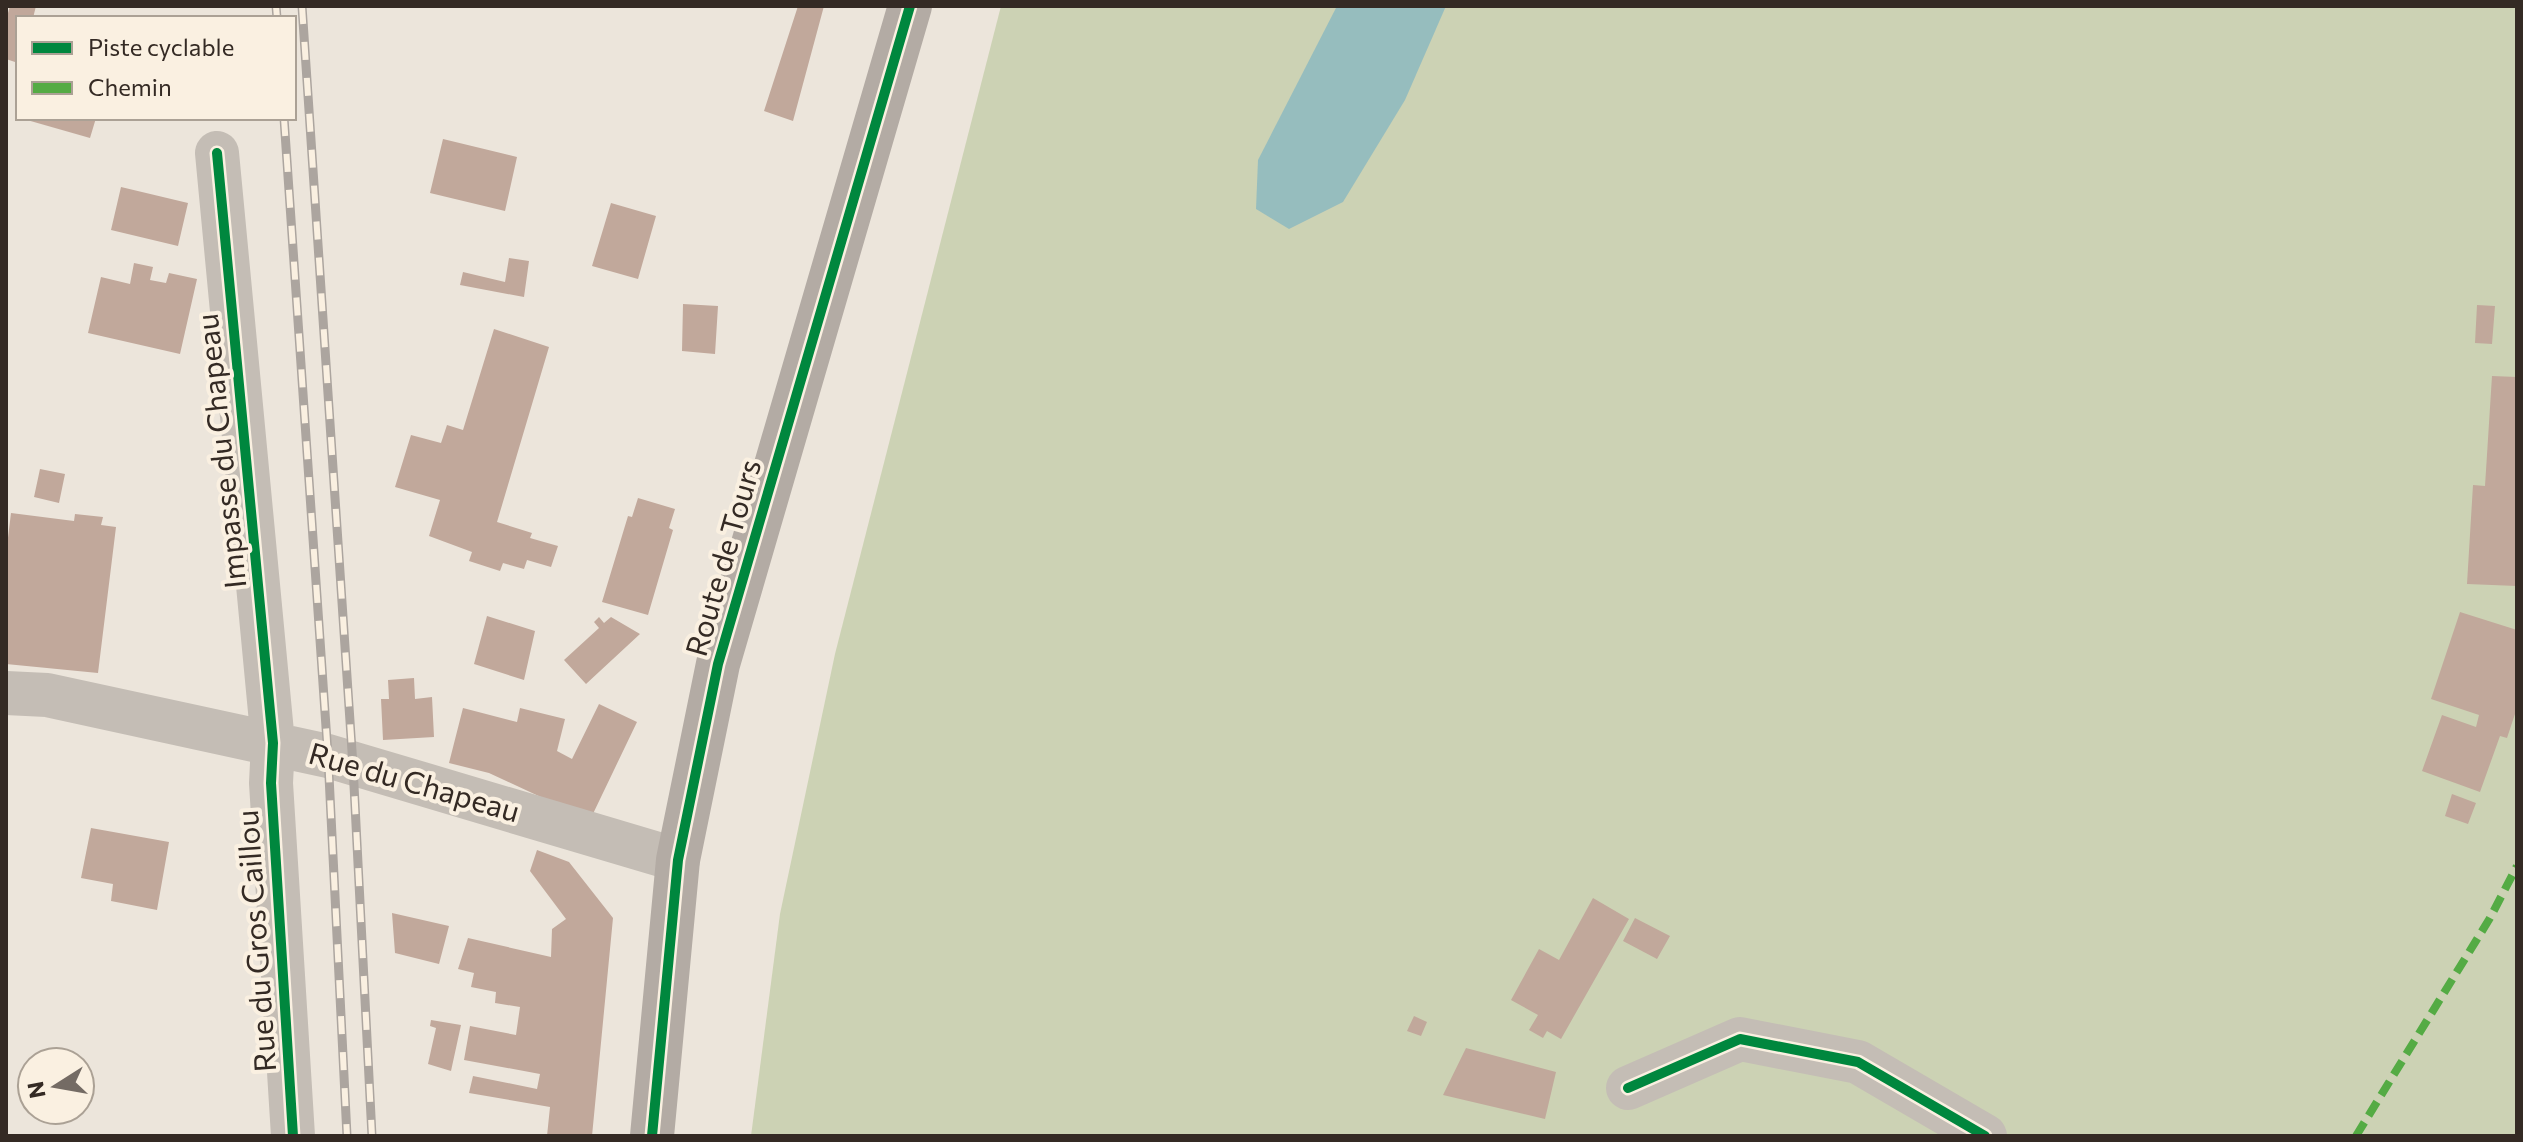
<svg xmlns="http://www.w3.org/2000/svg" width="2523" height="1142" viewBox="0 0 2523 1142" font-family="Commissioner,sans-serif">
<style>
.green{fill:#ccd2b4}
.water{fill:#96bdbe}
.building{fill:#c1a89b}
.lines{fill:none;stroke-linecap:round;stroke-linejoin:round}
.minor{stroke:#c4bdb5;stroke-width:44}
.major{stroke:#b3aba4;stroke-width:44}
.rail-casing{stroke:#aca59f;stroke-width:9}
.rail{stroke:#faf0e1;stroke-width:6;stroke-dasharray:18;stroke-linecap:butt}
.quiet{stroke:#54ab44;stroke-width:8;stroke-dasharray:16 8;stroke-linecap:butt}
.cycleway-casing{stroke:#faf0e1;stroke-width:15}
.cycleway{stroke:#00873e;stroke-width:10}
.labels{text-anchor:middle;stroke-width:8;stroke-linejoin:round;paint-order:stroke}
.street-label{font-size:30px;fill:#342a24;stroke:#faf0e1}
</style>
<rect width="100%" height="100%" fill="#ece5db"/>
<path class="green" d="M 1001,6 L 2517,6 L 2517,1136 L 751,1136 L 780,914 L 835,654 Z"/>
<path class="water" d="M 1337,6 L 1446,6 L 1405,100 L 1343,202 L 1289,229 L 1256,209 L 1258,160 Z"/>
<path class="building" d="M 10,6 L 36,6 L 33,18 L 18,18 L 18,63 L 6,59 L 6,20 Z
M 798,6 L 824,6 L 793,121 L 764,111 Z
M 20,118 L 96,118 L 90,138 Z
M 443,139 L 517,157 L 505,211 L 430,193 Z
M 121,187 L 188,203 L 178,246 L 111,230 Z
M 611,203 L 656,216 L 638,279 L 592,266 Z
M 509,258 L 529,261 L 524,297 L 460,285 L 463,272 L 505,282 Z
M 134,263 L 153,267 L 150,280 L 166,283 L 169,273 L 197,279 L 180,354 L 88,333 L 101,277 L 130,284 Z
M 683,304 L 718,306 L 715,354 L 682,351 Z
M 2477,305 L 2495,306 L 2492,344 L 2475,343 Z
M 494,329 L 549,347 L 497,522 L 532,533 L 530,538 L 558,546 L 551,567 L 527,560 L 524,569 L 503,563 L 500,571 L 469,561 L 472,552 L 429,536 L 440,500 L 395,487 L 411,435 L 441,443 L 447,425 L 463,430 Z
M 2492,376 L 2517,377 L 2517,586 L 2467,584 L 2473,485 L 2485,486 Z
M 40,469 L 65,474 L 59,503 L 34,497 Z
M 638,498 L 675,509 L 669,528 L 673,530 L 648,615 L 602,602 L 628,516 L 632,517 Z
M 11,513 L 74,521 L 75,514 L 103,517 L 101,525 L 116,527 L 98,673 L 6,664 L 6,554 Z
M 2460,612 L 2517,630 L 2517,708 L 2507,738 L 2500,736 L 2480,792 L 2422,771 L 2442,715 L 2476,727 L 2479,715 L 2431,699 Z
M 487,616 L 535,631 L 524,680 L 474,664 Z
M 599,617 L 604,623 L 611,617 L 640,634 L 586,684 L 564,660 L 599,628 L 594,622 Z
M 414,678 L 415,699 L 432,697 L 434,737 L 383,740 L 381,699 L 389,699 L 388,680 Z
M 599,704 L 637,722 L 590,820 L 489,773 L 449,763 L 463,708 L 517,722 L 520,708 L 565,719 L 557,751 L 572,759 Z
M 2452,794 L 2476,803 L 2468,824 L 2445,816 Z
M 91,828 L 169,842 L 157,910 L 111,901 L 113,884 L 81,878 Z
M 537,850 L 569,862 L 613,918 L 592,1136 L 547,1136 L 550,1107 L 469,1093 L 473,1076 L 537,1089 L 540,1074 L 464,1060 L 470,1026 L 516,1035 L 520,1007 L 495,1003 L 496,992 L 471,987 L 474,973 L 458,969 L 468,938 L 551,957 L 552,929 L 566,919 L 530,871 Z
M 1593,898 L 1629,919 L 1561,1039 L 1547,1031 L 1543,1038 L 1529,1030 L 1538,1015 L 1511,1000 L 1539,949 L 1559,960 Z
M 392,913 L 449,926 L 439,964 L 395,953 Z
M 1635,918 L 1670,936 L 1657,959 L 1623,941 Z
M 1414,1016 L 1427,1022 L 1421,1036 L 1407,1031 Z
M 431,1020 L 461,1025 L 451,1071 L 428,1064 L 436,1028 L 430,1026 Z
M 1466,1048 L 1556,1072 L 1545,1119 L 1443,1095 Z"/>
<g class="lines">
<path class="minor" d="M 217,153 L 273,743 L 271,783 L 293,1136
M 6,693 L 47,695 L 328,756 L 678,860
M 1628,1088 L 1740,1039 L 1858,1062 L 1985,1136"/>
<path class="major" d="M 652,1136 L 678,860 L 718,664 L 910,6"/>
<defs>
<path id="rail" d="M 276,6 L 277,18
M 302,6 L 353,766 L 372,1136
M 284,118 L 328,756 L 347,1136"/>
</defs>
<use href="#rail" class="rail-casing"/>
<use href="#rail" class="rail"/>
<path class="quiet" d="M 2356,1136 L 2490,918 L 2517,866"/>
<defs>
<path id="cycleway" d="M 217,153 L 273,743 L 271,783 L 293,1136
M 1628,1088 L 1740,1039 L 1858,1062 L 1985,1136
M 652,1136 L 678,860 L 718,664 L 910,6"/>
</defs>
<use href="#cycleway" class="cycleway-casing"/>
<use href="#cycleway" class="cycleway"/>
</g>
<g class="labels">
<g class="street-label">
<text transform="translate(222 451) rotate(-96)" y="10">Impasse du Chapeau</text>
<text transform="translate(724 558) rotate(-74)" y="10">Route de Tours</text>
<text transform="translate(414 783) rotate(16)" y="10">Rue du Chapeau</text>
<text transform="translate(257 941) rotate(-94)" y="10">Rue du Gros Caillou</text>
</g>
</g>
<rect width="2523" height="1142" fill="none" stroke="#342a24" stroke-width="16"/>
<rect x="16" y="16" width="280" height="104" fill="#faf0e1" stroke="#aba195" stroke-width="2"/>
<rect x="32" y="42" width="40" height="12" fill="#00873e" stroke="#aba195" stroke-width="2"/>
<text x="88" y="56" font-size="24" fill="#342a24">Piste cyclable</text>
<rect x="32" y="82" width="40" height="12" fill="#54ab44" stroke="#aba195" stroke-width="2"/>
<text x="88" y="96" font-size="24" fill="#342a24">Chemin</text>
<g transform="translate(56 1086) rotate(259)"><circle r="38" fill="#faf0e1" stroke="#aba195" stroke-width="2"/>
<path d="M0-6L14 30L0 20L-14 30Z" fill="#746b64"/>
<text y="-12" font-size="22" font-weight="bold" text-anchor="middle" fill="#342a24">N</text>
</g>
</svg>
